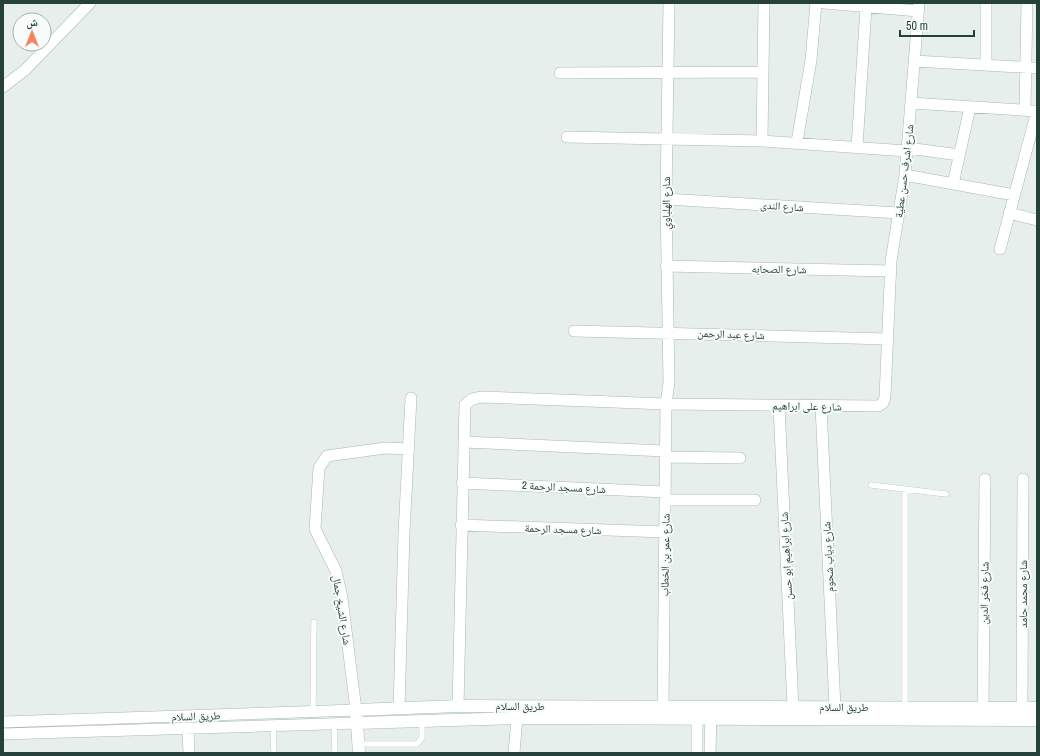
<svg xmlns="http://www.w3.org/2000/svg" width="1040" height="756" viewBox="0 0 1040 756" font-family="'Archivo Narrow','Noto Naskh Arabic',sans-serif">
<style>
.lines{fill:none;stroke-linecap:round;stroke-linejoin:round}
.lane-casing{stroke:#a8b8b2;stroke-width:6}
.street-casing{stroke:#a8b8b2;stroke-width:12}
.secondary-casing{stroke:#a4bbb3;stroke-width:13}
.lane{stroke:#fff;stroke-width:5.5}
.street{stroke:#fff;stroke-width:11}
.secondary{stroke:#fff;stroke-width:12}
.labels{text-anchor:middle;stroke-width:4;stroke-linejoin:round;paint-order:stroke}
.street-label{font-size:11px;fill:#24423a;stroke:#f7fbf9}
</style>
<rect width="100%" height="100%" fill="#e6efeb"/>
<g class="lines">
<defs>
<path id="lane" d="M 871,485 L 946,494
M 905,489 L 905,707
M 313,712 L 314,622
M 334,724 L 335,753
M 273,726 L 274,753
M 358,744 L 417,744 L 422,738 L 422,721"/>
<path id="street" d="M 824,3 L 918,11
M 915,61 L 1037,68
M 986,65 L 986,3
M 560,73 L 763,72
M 3,87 L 25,70 L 90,3
M 911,103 L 1037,111
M 1025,110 L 1027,3
M 567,137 L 762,141 L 907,151
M 762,141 L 764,3
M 797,142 L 811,60 L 816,3
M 857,147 L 866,7
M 908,148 L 959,155
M 905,175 L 1014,195
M 953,184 L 970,107
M 666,199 L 899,213
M 1009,213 L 1037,220
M 1000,249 L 1037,111
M 666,266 L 891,271
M 574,331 L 888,339
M 779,406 L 793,707
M 821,406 L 835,707
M 464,442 L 665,451
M 665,457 L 740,458
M 462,483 L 665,492
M 665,500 L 755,500
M 461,525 L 665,532
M 458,706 L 465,405 L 472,399 L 482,397 L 666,404 L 878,406 L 883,403 L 885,397 L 891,261 L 905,175 L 919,3
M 663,707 L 666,404 L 669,382 L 666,199 L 669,3
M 399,708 L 404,533 L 411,398
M 983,708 L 985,479
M 1022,708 L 1023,479
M 3,722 L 356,710 L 342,598 L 336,571 L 315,529 L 319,468 L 327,456 L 385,448 L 409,449
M 188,729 L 189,753
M 3,734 L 358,723
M 514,753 L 517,718
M 697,753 L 697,709
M 710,753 L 711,710"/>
<path id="secondary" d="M 358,723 L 517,718 L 1037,720
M 359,753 L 356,710 L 458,706 L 1037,708"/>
</defs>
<use href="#lane" class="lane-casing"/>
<use href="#street" class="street-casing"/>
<use href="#secondary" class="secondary-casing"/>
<use href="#lane" class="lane"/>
<use href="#street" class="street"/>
<use href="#secondary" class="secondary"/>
</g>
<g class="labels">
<g class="street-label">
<text transform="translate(904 171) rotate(-83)" y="4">شارع اشرف حسن عطية</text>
<text transform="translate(666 203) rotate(-90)" y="4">شارع الهلباوي</text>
<text transform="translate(782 206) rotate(4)" y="4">شارع الندى</text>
<text transform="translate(779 269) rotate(1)" y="4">شارع الصحابه</text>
<text transform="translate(731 334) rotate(2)" y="4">شارع عبد الرحمن</text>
<text transform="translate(807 406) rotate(1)" y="4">شارع على ابراهيم</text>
<text transform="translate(564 487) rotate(3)" y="4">شارع مسجد الرحمة 2</text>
<text transform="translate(563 529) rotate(2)" y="4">شارع مسجد الرحمة</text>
<text transform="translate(665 555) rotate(-89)" y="4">شارع عمر بن الخطاب</text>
<text transform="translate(786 556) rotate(-93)" y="4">شارع ابراهيم ابو حسن</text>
<text transform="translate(828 557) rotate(-93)" y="4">شارع دياب شحوم</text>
<text transform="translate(984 593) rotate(-89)" y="4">شارع فخر الدين</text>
<text transform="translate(1023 594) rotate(-90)" y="4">شارع محمد حامد</text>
<text transform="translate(342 610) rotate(81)" y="4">شارع الشيخ جمال</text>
<text x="520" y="710">طريق السلام</text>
<text x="844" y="711">طريق السلام</text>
<text transform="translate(196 716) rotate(-2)" y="4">طريق السلام</text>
</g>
</g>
<rect width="1040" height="756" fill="none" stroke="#24423a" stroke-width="8"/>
<g transform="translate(32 32)"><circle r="19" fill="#f7fbf9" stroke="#a3b1ad"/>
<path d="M0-3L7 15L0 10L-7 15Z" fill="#f4845f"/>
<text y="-6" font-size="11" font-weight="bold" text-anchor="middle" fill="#24423a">ش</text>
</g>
<path d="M900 30v6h74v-6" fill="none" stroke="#24423a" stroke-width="2"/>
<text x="906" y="30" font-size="12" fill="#24423a" stroke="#f7fbf9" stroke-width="3" paint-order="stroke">50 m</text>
</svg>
